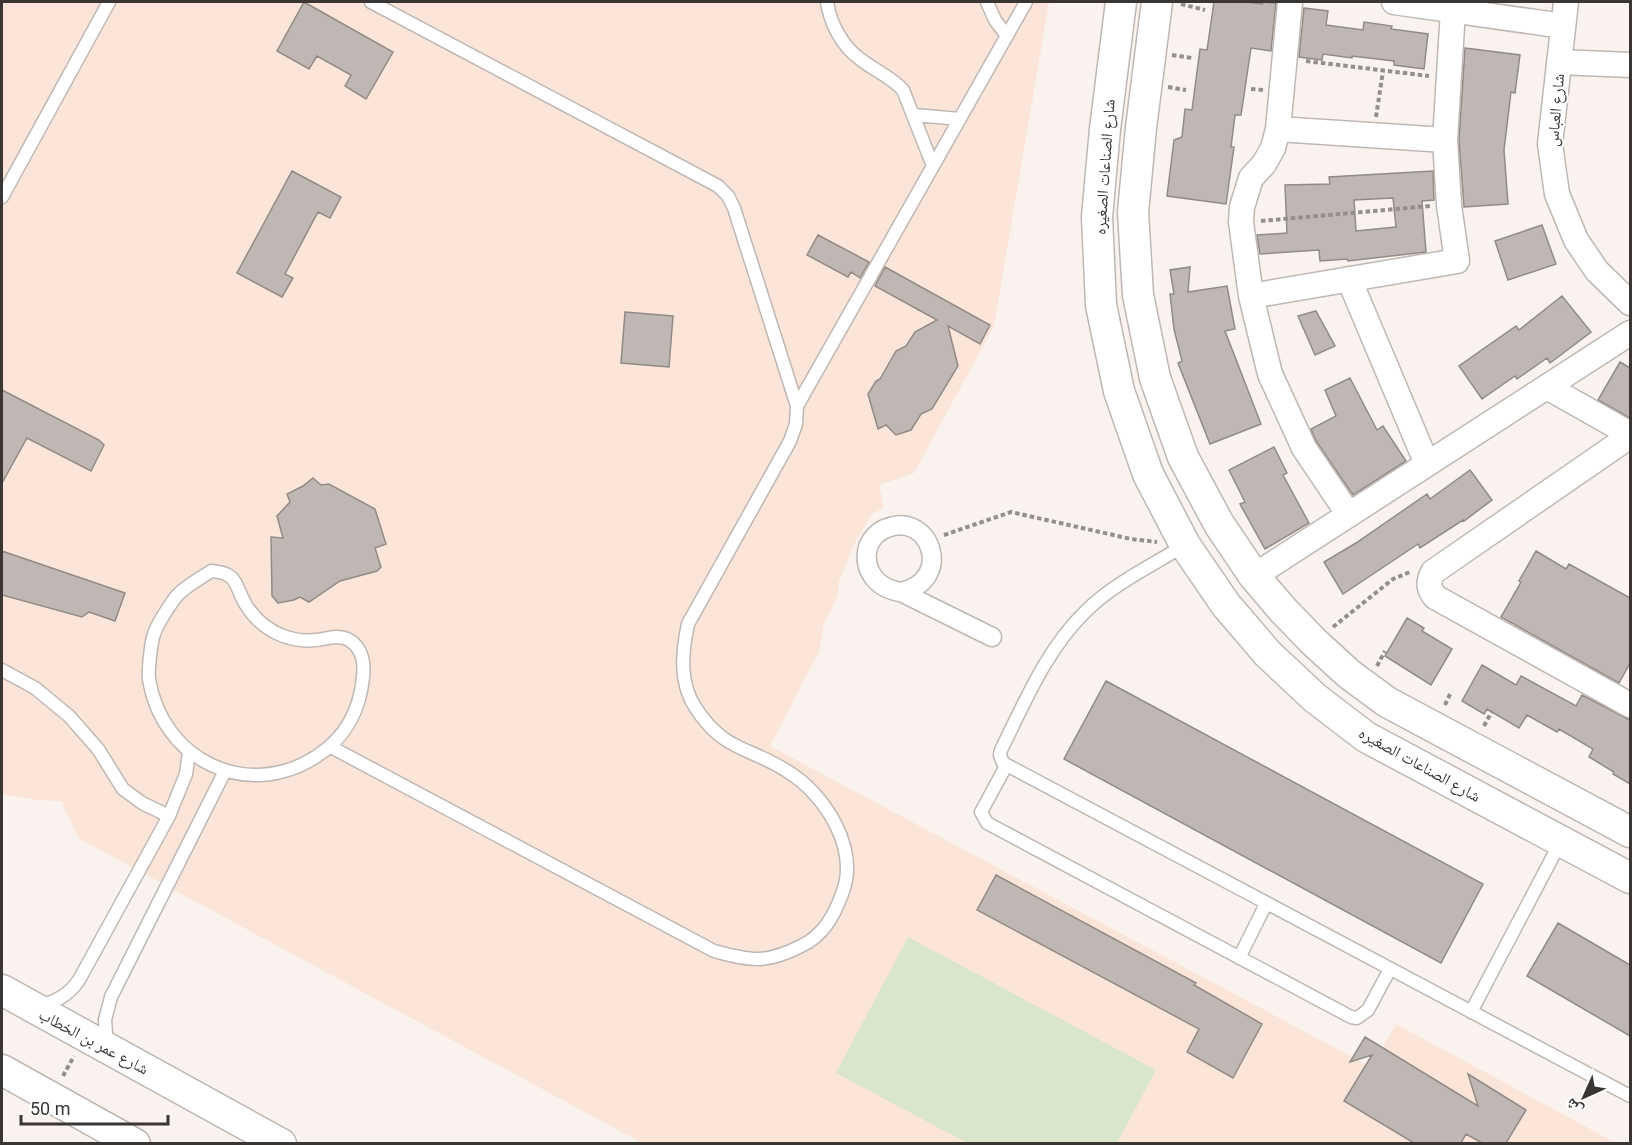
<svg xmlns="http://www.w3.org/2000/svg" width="1632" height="1145" viewBox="0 0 1632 1145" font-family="Roboto,'Noto Naskh Arabic',sans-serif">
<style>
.education{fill:#fbe5d8}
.green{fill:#dae5cd}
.building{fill:#bfb7b3;stroke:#928a86;stroke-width:1.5;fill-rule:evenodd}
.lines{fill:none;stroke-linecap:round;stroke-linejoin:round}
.service-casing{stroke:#bfb7b3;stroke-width:15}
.pedestrian-casing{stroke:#bfb7b3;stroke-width:21}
.minor-casing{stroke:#bfb7b3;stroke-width:27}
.tertiary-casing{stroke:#bfb7b3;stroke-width:33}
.path{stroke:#948f8c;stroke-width:4;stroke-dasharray:4.5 3;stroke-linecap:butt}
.service{stroke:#fff;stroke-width:12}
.pedestrian{stroke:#fff;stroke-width:18}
.minor{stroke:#fff;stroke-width:24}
.tertiary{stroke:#fff;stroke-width:30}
.labels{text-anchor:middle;stroke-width:4.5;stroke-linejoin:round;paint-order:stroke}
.street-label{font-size:16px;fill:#393634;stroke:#fff}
</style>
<rect width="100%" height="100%" fill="#faf2ee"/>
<path class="education" d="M 2,2 L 1049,2 L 994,326 L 914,473 L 879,485 L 884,508 L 872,514 L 853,546 L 838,585 L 838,596 L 824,623 L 819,652 L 770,746 L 1371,1067 L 1396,1024 L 1616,1143 L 642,1143 L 78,838 L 61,801 L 36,800 L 2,794 Z"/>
<path class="green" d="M 908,937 L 1156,1070 L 1117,1143 L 967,1143 L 836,1073 Z"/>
<path class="building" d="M 304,2 L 393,52 L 366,99 L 345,86 L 351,75 L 317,56 L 309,69 L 277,51 Z
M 1214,2 L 1247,2 L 1262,4 L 1263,2 L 1276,3 L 1271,51 L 1251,48 L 1241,115 L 1235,115 L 1231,147 L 1234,147 L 1226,204 L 1167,196 L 1174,140 L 1182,137 L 1185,109 L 1192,110 L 1200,49 L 1207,50 Z
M 1304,8 L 1328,11 L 1326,25 L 1363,30 L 1364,22 L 1392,26 L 1391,29 L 1428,34 L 1424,69 L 1394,65 L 1394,61 L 1352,56 L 1352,58 L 1323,54 L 1322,60 L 1299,57 Z
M 1465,48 L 1520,55 L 1515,93 L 1511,92 L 1504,150 L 1508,204 L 1464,207 L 1459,140 Z
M 292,171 L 341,197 L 330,218 L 318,212 L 285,274 L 293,278 L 282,297 L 237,273 Z
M 1433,171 L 1434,200 L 1422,201 L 1426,252 L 1348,261 L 1347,259 L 1320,261 L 1319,250 L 1260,254 L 1257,235 L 1287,233 L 1285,185 L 1330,184 L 1329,177 ZM 1393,198 L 1396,227 L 1356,231 L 1354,200 Z
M 1542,225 L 1556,264 L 1508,280 L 1495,241 Z
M 818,235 L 869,262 L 860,278 L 851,272 L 848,277 L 807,255 Z
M 885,267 L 990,325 L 980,344 L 948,326 L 958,366 L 932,409 L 921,414 L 911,430 L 896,435 L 886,425 L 878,429 L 868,394 L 876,381 L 880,379 L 896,351 L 906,346 L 915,332 L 937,320 L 875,286 Z
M 1190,267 L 1188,292 L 1227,286 L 1235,329 L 1225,331 L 1261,424 L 1210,444 L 1178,363 L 1182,361 L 1174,329 L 1170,294 L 1174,294 L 1170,270 Z
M 1562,296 L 1591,332 L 1550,363 L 1547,358 L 1517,379 L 1515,376 L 1482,399 L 1459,366 L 1516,326 L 1519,330 Z
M 1316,311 L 1335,346 L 1315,355 L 1298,316 Z
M 625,312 L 673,316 L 669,367 L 621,363 Z
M 1620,362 L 1630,368 L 1630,418 L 1598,400 Z
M 1350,378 L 1377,430 L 1383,426 L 1406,461 L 1353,495 L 1316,441 L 1311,429 L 1336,416 L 1325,390 Z
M 2,390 L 99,440 L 104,445 L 91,471 L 27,438 L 2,483 Z
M 1274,447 L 1287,473 L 1283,475 L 1309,523 L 1265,549 L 1240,504 L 1245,502 L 1229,470 Z
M 1470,470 L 1492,500 L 1464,521 L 1463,520 L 1420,548 L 1418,544 L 1343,594 L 1324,562 L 1356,543 L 1427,494 L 1430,499 Z
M 313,478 L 321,485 L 329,484 L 375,509 L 386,544 L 375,548 L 381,567 L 377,571 L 340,581 L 309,602 L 300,597 L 294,600 L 278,603 L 272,596 L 271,537 L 283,538 L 277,516 L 290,502 L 287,494 L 303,486 Z
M 2,551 L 125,593 L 115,621 L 89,612 L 82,617 L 2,595 Z
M 1536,551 L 1566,569 L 1569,564 L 1630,598 L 1630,663 L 1619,683 L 1501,617 L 1521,582 L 1519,581 Z
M 1407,618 L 1424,628 L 1422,631 L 1452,649 L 1431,685 L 1385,656 Z
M 1482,665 L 1516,685 L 1521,676 L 1576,706 L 1582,695 L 1630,720 L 1630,784 L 1613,774 L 1614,772 L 1589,757 L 1593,749 L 1559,729 L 1557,732 L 1527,715 L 1519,728 L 1487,709 L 1484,714 L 1462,701 Z
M 1106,681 L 1483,884 L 1441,963 L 1064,759 Z
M 996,875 L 1196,983 L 1194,985 L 1262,1024 L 1233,1078 L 1187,1052 L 1199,1029 L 977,910 Z
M 1558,923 L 1630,965 L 1630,1036 L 1527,976 Z
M 1365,1037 L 1478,1106 L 1468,1074 L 1526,1110 L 1506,1143 L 1482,1143 L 1466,1134 L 1461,1143 L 1414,1143 L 1344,1101 L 1372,1055 L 1350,1062 Z"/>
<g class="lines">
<defs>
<path id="service" d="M 827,2 C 830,23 842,46 860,59 C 874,70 891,77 903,90 L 933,166
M 987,2 L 995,20 L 1007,36
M 914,115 L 960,119
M 2,197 L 109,2
M 797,406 L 1026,2
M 1185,545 C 1151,566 1113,584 1085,612 C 1046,650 1025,702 1001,750 L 1000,755 L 1003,763 L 1630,1096
M 211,571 C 239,573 234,585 246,605 C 264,634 296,646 328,638 C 355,632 366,654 363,677 C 360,710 345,738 317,756 C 247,802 162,760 149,679 C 148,670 151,642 154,634 C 158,622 168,608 175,598 C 183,587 200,579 211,571 Z
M 2,670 L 35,688 L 69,716 L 98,749 L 123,789 L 142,803 L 169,816
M 331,747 L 714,951 C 751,961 766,964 801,946 C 823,936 834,916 842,894 C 860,849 825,794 787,771 C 748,746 724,752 695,707 C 679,682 682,652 688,624 L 790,441 L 796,424 L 797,406 L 734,208 L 728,196 L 718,186 L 371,2
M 1006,766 L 981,812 L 987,823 L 1351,1017 L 1357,1018 L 1368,1010 L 1390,969
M 1239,958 L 1266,904
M 38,1007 C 56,1001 68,996 79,980 L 169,816 L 186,774 L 189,752
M 1471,1012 L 1561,841
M 107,1046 L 105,1020 L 111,997 L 225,771"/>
<path id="pedestrian" d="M 901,592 C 955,580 930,511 887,528 C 878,531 871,539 868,547 C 862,571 878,589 901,592 L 992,637"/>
<path id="minor" d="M 1290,2 L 1278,129 L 1273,148 L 1264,164 L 1251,178 L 1242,207 L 1241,222 L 1251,296 L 1270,374 L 1304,448 L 1349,515
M 1394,2 L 1563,26
M 1566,2 L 1550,144 L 1557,194 L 1576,240 L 1597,271 L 1630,303
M 1559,62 L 1630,65
M 1278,129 L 1445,140
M 1349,279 L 1427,464
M 1251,296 L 1457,261 L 1449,205 L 1445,140 L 1453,10
M 1547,387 L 1630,434
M 1630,436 L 1433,572 C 1428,582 1428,588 1435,597 L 1630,705
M 1254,576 L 1630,333"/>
<path id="tertiary" d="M 1121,2 L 1105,129 L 1097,217 L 1101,305 L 1119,391 L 1148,474 L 1185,545 L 1226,605 L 1268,654 L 1315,698 L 1366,737 L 1630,878
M 1157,2 L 1141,128 L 1133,212 L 1138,295 L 1155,378 L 1183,457 L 1219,524 L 1254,576 L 1283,610 L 1314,642 L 1349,674 L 1387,702 L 1630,832
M 2,990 L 281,1144
M 2,1070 L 135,1144"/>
</defs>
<use href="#service" class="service-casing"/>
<use href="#pedestrian" class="pedestrian-casing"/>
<use href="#minor" class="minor-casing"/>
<use href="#tertiary" class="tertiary-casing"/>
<path class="path" d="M 1181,4 L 1205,10
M 1172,55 L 1192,58
M 1306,61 L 1429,76
M 1168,87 L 1186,90
M 1251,89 L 1263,90
M 1376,117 L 1383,71
M 1261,221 L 1430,206
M 944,535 L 1011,512 L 1131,539 L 1157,542
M 1333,627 L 1393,579 L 1410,572
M 1377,666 L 1385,651
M 1445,705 L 1451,692
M 1484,726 L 1492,711
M 63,1076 L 74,1056"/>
<use href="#service" class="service"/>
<use href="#pedestrian" class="pedestrian"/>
<use href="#minor" class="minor"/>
<use href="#tertiary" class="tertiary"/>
</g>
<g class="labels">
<g class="street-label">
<text transform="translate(1555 110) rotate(-85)" y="6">شارع العباس</text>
<text transform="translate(1104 167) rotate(-86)" y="6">شارع الصناعات الصغيره</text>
<text transform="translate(1420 764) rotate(29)" y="6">شارع الصناعات الصغيره</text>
<text transform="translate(94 1041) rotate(28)" y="6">شارع عمر بن الخطاب</text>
</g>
</g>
<rect width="1632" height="1145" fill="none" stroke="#393634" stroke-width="6"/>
<g transform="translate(1584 1097) rotate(225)" stroke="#ffffff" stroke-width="4.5" paint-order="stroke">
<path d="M0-4.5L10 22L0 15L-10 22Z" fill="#393634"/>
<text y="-9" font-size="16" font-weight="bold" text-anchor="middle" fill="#393634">ش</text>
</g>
<path d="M21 1115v9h147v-9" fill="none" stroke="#393634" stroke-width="3"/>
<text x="30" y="1115" font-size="18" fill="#393634" stroke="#ffffff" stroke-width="4.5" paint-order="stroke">50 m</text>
</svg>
